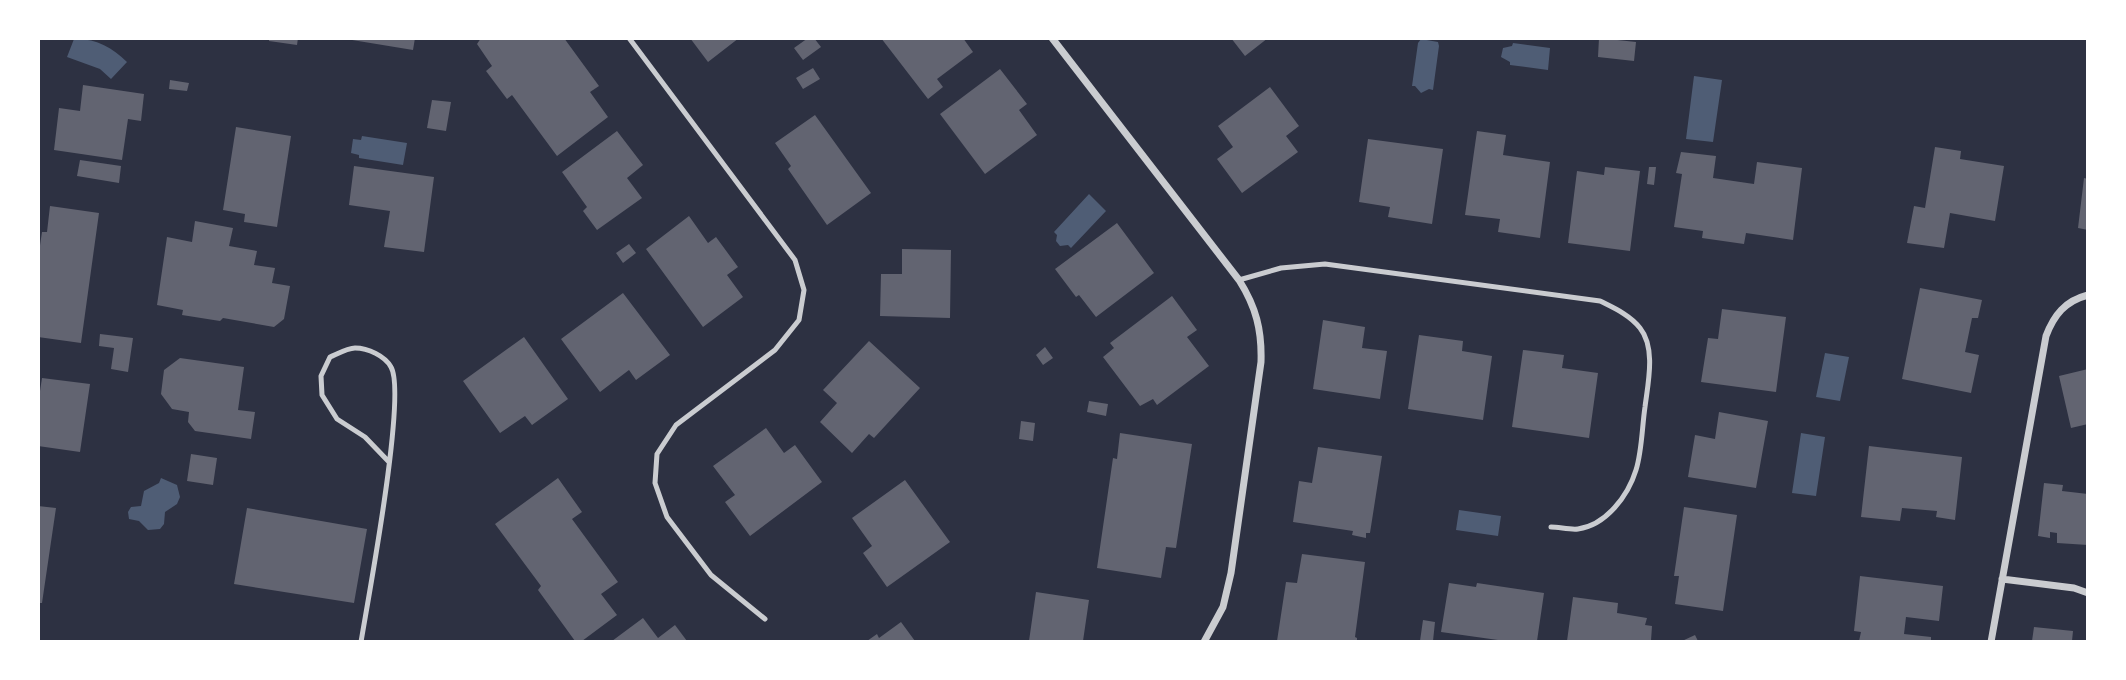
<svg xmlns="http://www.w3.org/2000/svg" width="2126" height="680" viewBox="0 0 2126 680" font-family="Spectral,serif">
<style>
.water{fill:#4f5d75}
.building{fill:#626471}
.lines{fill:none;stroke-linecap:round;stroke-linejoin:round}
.service{stroke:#caccd0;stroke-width:5}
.minor{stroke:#caccd0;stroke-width:7}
</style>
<rect width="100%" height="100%" fill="#2d3142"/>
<path class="water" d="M 74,39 C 95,38 112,47 127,62 L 111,79 L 100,69 L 67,57 Z
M 1421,39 L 1438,42 L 1439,46 L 1433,90 L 1429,89 L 1421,93 L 1415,86 L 1412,86 L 1418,43 Z
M 1513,43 L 1550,48 L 1548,70 L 1510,65 L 1510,62 L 1501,57 L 1503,48 L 1512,46 Z
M 1694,76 L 1722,80 L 1713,142 L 1686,139 Z
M 362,136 L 407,143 L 403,165 L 359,158 L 359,155 L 351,153 L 353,139 L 361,140 Z
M 1089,194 L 1106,211 L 1071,248 L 1068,245 L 1060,246 L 1056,241 L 1057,235 L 1054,232 Z
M 1825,353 L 1849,357 L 1840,401 L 1816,397 Z
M 1801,433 L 1825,437 L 1816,496 L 1792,493 Z
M 161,478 L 177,485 L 180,497 L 177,504 L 165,512 L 164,524 L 160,529 L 148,530 L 139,521 L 129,519 L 128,512 L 131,507 L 141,506 L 144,491 L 159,483 Z
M 1459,510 L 1501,516 L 1498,536 L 1456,530 Z"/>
<path class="building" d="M 269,38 L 298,38 L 297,45 L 269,41 Z
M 340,38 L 415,38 L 413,50 Z
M 481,38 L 564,38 L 599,86 L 590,92 L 608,117 L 557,156 L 512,95 L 507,99 L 486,71 L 492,66 L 477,44 Z
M 690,38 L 739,38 L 708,62 Z
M 808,38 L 814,38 L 821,47 L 803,60 L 794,48 Z
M 881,38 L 963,38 L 973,52 L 937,79 L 943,87 L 928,99 Z
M 1231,38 L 1268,38 L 1245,56 Z
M 1599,38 L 1636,42 L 1634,61 L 1598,57 Z
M 813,68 L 820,79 L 803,89 L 796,78 Z
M 1000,69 L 1027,104 L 1019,110 L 1037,135 L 985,174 L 940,114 Z
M 170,80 L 189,83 L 187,91 L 169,89 Z
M 83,85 L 144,94 L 141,121 L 128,119 L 122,160 L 54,150 L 59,108 L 80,111 Z
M 1270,87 L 1299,126 L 1286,136 L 1298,152 L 1242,193 L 1217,159 L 1233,147 L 1218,126 Z
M 432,100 L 451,102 L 446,131 L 427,128 Z
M 815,115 L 871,193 L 827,225 L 788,169 L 791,166 L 775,143 Z
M 236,127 L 291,136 L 277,227 L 244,222 L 245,214 L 223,210 Z
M 617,131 L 643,165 L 627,178 L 642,198 L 597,230 L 583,211 L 587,207 L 562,172 Z
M 1477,131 L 1506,135 L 1503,155 L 1550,162 L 1540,238 L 1498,232 L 1500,219 L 1465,215 Z
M 1368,139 L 1443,149 L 1432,224 L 1388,217 L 1390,207 L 1359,202 Z
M 1935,147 L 1961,151 L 1960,159 L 2004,166 L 1995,221 L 1950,213 L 1944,248 L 1907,243 L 1914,206 L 1925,208 Z
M 1681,152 L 1716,156 L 1713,178 L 1754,184 L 1757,162 L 1802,168 L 1793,240 L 1746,233 L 1744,244 L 1702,238 L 1703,231 L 1674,227 L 1682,174 L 1676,173 Z
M 80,160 L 121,166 L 119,183 L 77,176 Z
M 354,166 L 434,177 L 424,252 L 384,247 L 390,211 L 349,205 Z
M 1605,167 L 1640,171 L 1630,251 L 1568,243 L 1577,171 L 1604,175 Z
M 1649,167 L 1656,167 L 1654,185 L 1647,184 Z
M 2084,178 L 2088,179 L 2088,230 L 2078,228 Z
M 50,206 L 99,213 L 81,343 L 38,337 L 38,259 L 42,232 L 47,232 Z
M 689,216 L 708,243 L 716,237 L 738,267 L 727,275 L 743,297 L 703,327 L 646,249 Z
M 195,221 L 233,228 L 229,246 L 257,251 L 254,265 L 275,268 L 272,283 L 290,286 L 284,319 L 274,327 L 223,318 L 220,321 L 182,315 L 183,310 L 157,305 L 167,237 L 192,242 Z
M 1117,223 L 1154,273 L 1096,317 L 1079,295 L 1076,297 L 1055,269 Z
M 629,244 L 636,253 L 623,263 L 616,253 Z
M 902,249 L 951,250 L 950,318 L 880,316 L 881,274 L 902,274 Z
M 1920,288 L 1982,300 L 1978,318 L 1972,318 L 1965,352 L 1979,355 L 1971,393 L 1902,379 Z
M 623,293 L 670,355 L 636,380 L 629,370 L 600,392 L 561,339 Z
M 1172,296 L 1197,330 L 1187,337 L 1209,366 L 1157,405 L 1153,399 L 1140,406 L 1103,357 L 1114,348 L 1110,343 Z
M 1722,309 L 1786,317 L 1776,392 L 1701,382 L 1708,338 L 1718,339 Z
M 1323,320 L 1365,327 L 1362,348 L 1387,351 L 1380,399 L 1313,389 Z
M 100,334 L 133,338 L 128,372 L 111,369 L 114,348 L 99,346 Z
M 1419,335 L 1463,341 L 1462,351 L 1492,356 L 1483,420 L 1408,409 Z
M 524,337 L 568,399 L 532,425 L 525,416 L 500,433 L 463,381 Z
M 869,341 L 920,388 L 874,438 L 869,434 L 852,453 L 820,422 L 837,403 L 823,390 Z
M 1045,347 L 1053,358 L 1043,365 L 1036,355 Z
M 1523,350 L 1564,355 L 1562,368 L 1598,373 L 1589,438 L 1512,427 Z
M 180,358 L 244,367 L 238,410 L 255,412 L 251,439 L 195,431 L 188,422 L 189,412 L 172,409 L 161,394 L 164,370 Z
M 2088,369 L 2088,424 L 2071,428 L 2059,376 Z
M 42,378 L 90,384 L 80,452 L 38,446 L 38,404 Z
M 1089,401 L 1108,404 L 1106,416 L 1087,412 Z
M 1719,412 L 1768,421 L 1756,488 L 1688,477 L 1695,435 L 1715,439 Z
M 1021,421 L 1035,423 L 1033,441 L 1019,439 Z
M 766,428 L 784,453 L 795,445 L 822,482 L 750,536 L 725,502 L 735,495 L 713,466 Z
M 1120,433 L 1192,444 L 1176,548 L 1166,547 L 1161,578 L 1097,568 L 1113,458 L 1117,459 Z
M 1869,446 L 1962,457 L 1955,520 L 1936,517 L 1937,511 L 1902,508 L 1900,521 L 1861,517 Z
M 1318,447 L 1382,456 L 1370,533 L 1366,533 L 1366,538 L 1352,535 L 1353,531 L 1293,522 L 1299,481 L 1312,483 Z
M 191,454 L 217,458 L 213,485 L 187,481 Z
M 558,478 L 582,512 L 572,519 L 618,582 L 601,594 L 617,615 L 582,641 L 575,641 L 538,590 L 541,586 L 495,524 Z
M 905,480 L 950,542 L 887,587 L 863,553 L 872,546 L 852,518 Z
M 2044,483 L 2063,485 L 2062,491 L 2088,494 L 2088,545 L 2057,543 L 2057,533 L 2050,532 L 2050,538 L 2038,536 Z
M 38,506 L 56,508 L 42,603 L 38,603 Z
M 1684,507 L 1737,515 L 1723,611 L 1675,604 L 1679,576 L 1674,576 Z
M 247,508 L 367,529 L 354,603 L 234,584 Z
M 1302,554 L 1365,562 L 1355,637 L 1357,638 L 1357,641 L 1277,641 L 1286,582 L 1297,583 Z
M 1860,576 L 1943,586 L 1939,621 L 1906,617 L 1904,634 L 1931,637 L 1931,641 L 1859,641 L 1861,632 L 1854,631 Z
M 1449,583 L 1476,587 L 1477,583 L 1544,593 L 1537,641 L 1505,641 L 1441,632 Z
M 1036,592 L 1089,600 L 1083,641 L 1029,641 Z
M 1573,597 L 1618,603 L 1617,613 L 1647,618 L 1645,625 L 1652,626 L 1651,641 L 1567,641 Z
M 643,618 L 658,638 L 675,625 L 687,641 L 612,641 Z
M 1423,620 L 1435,622 L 1433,641 L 1420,641 Z
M 901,622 L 915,641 L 867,641 L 877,634 L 879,638 Z
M 2034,627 L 2073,631 L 2072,641 L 2032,641 Z
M 1695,635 L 1698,641 L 1682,641 Z"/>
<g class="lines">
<path class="service" d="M 629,38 L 795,260 L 804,290 L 799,320 L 775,350 L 676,425 L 657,454 L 655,483 L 667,517 L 711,575 L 765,619
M 1239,280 L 1281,268 L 1325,264 L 1600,301 C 1614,308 1630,315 1640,328 C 1656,348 1648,383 1645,407 C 1642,427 1642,451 1636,470 C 1628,496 1606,525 1578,529 C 1570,530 1559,527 1551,527
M 361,642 C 368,599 407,394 391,367 C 385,356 368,348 355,348 C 348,348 337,354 330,357 L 321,376 L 322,395 L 337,419 L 365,437 L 389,462"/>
<path class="minor" d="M 1052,38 L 1239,280 C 1256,307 1262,330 1261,362 L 1231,573 L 1223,607 L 1204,642
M 2002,579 L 2074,588 L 2088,593
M 1991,642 L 2046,336 C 2054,315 2065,301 2088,295"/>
</g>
<rect width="2126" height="680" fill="none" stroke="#ffffff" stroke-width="80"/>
</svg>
